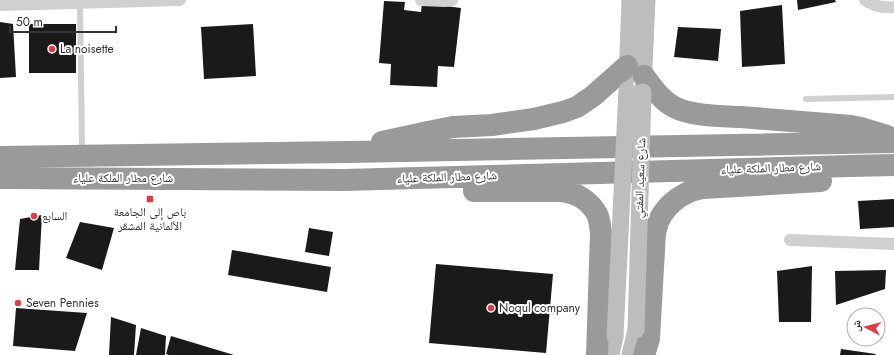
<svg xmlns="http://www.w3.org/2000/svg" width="894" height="355" viewBox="0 0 894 355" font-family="Jost,'Noto Naskh Arabic',sans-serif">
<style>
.building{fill:#1a1a1a}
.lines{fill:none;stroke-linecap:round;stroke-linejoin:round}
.lane{stroke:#d0d0d0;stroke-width:6}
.street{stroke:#d0d0d0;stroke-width:12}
.secondary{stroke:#bdbdbd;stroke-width:17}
.highway{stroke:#9a9a9a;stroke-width:22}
.secondary-bridge{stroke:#bdbdbd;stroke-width:17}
.poi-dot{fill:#e63946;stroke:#fff;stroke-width:1.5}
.labels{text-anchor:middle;stroke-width:4;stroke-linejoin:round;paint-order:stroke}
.poi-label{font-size:12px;fill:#333;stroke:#fff;text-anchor:start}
.street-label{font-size:12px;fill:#333;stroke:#fff}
</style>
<rect width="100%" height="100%" fill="#fff"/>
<path class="building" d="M 797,0 L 835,0 L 836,2 L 798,10 Z
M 384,1 L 405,2 L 404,10 L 421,12 L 422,3 L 461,8 L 454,67 L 438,66 L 437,87 L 390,85 L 391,64 L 379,63 Z
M 782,5 L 785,64 L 742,67 L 740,11 Z
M 0,22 L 13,24 L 16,77 L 0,78 Z
M 29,24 L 76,24 L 76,73 L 29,73 Z
M 253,24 L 256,76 L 204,79 L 201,27 Z
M 678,27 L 721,29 L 718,61 L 674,57 Z
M 894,199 L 894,227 L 860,229 L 858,201 Z
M 42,215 L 39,270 L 15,270 L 20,219 Z
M 80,222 L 114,228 L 102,270 L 66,258 Z
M 309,228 L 333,232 L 329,256 L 305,252 Z
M 232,250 L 331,267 L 327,292 L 228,275 Z
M 436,264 L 553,274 L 546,353 L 429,343 Z
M 812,266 L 811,322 L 779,322 L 777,271 Z
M 886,270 L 885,289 L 836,305 L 835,271 Z
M 16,308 L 87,313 L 75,351 L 13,346 Z
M 111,317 L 136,325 L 134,355 L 109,355 Z
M 141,328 L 166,336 L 165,355 L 136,355 Z
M 171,336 L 234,355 L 169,355 L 166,354 Z
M 841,349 L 876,354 L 875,355 L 840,355 Z"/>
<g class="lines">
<path class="lane" d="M 80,3 L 82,146
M 806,99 L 894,97"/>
<path class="street" d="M 421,0 L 445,1 L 452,0
M 865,0 C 873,6 884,8 894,7
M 0,5 L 180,0
M 790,240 L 894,244"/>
<path class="secondary" d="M 627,78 L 630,0
M 643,88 L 647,0
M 611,355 L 615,336
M 630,355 L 636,330"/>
<path class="highway" d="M 644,76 C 653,88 661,100 674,107 C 691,116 721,116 741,117 C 777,120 814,123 851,126 L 861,128 L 887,136
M 382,142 L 428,132 L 453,127 L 492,125 L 534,119 L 563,112 L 577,107 L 593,96 L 627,66
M 0,157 L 349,152 L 894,142
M 0,178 L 344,180 L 851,166 L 894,165
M 474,191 L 562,191 C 577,193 590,201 597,214 C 600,220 600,227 601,233 L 597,355
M 644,355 L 649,339 L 655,232 C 657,228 657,223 659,220 C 668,202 685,191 703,188 L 821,181"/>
<path class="secondary-bridge" d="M 636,330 L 643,92
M 615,336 L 627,90"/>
</g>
<g class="poi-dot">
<circle cx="52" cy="49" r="4"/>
<rect x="146" y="195" width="8" height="8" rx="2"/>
<circle cx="34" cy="216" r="4"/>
<circle cx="18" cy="303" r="4"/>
<circle cx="491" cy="308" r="4"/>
</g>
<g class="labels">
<g class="poi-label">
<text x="60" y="53">La noisette</text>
<text x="150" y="216" text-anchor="middle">باص إلى الجامعة<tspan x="150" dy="14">الألمانية المشقر</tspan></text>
<text x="42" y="220">السابع</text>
<text x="26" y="307">Seven Pennies</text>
<text x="499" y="312">Noqul company</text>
</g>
<g class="street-label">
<text transform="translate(771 168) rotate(-2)" y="4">شارع مطار الملكة علياء</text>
<text transform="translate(447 177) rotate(-2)" y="4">شارع مطار الملكة علياء</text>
<text x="123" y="182">شارع مطار الملكة علياء</text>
<text transform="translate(640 178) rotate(-88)" y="4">شارع سعيد المفتي</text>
</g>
</g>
<g transform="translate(866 327) rotate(277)"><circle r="19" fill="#ffffff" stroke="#adadad"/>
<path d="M0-3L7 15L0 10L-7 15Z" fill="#e63946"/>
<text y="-6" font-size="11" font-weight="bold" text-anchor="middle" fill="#333333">ش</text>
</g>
<path d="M10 26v6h106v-6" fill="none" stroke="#333333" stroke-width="2"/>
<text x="16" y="26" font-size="12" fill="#333333" stroke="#ffffff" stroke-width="3" paint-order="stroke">50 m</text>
</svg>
